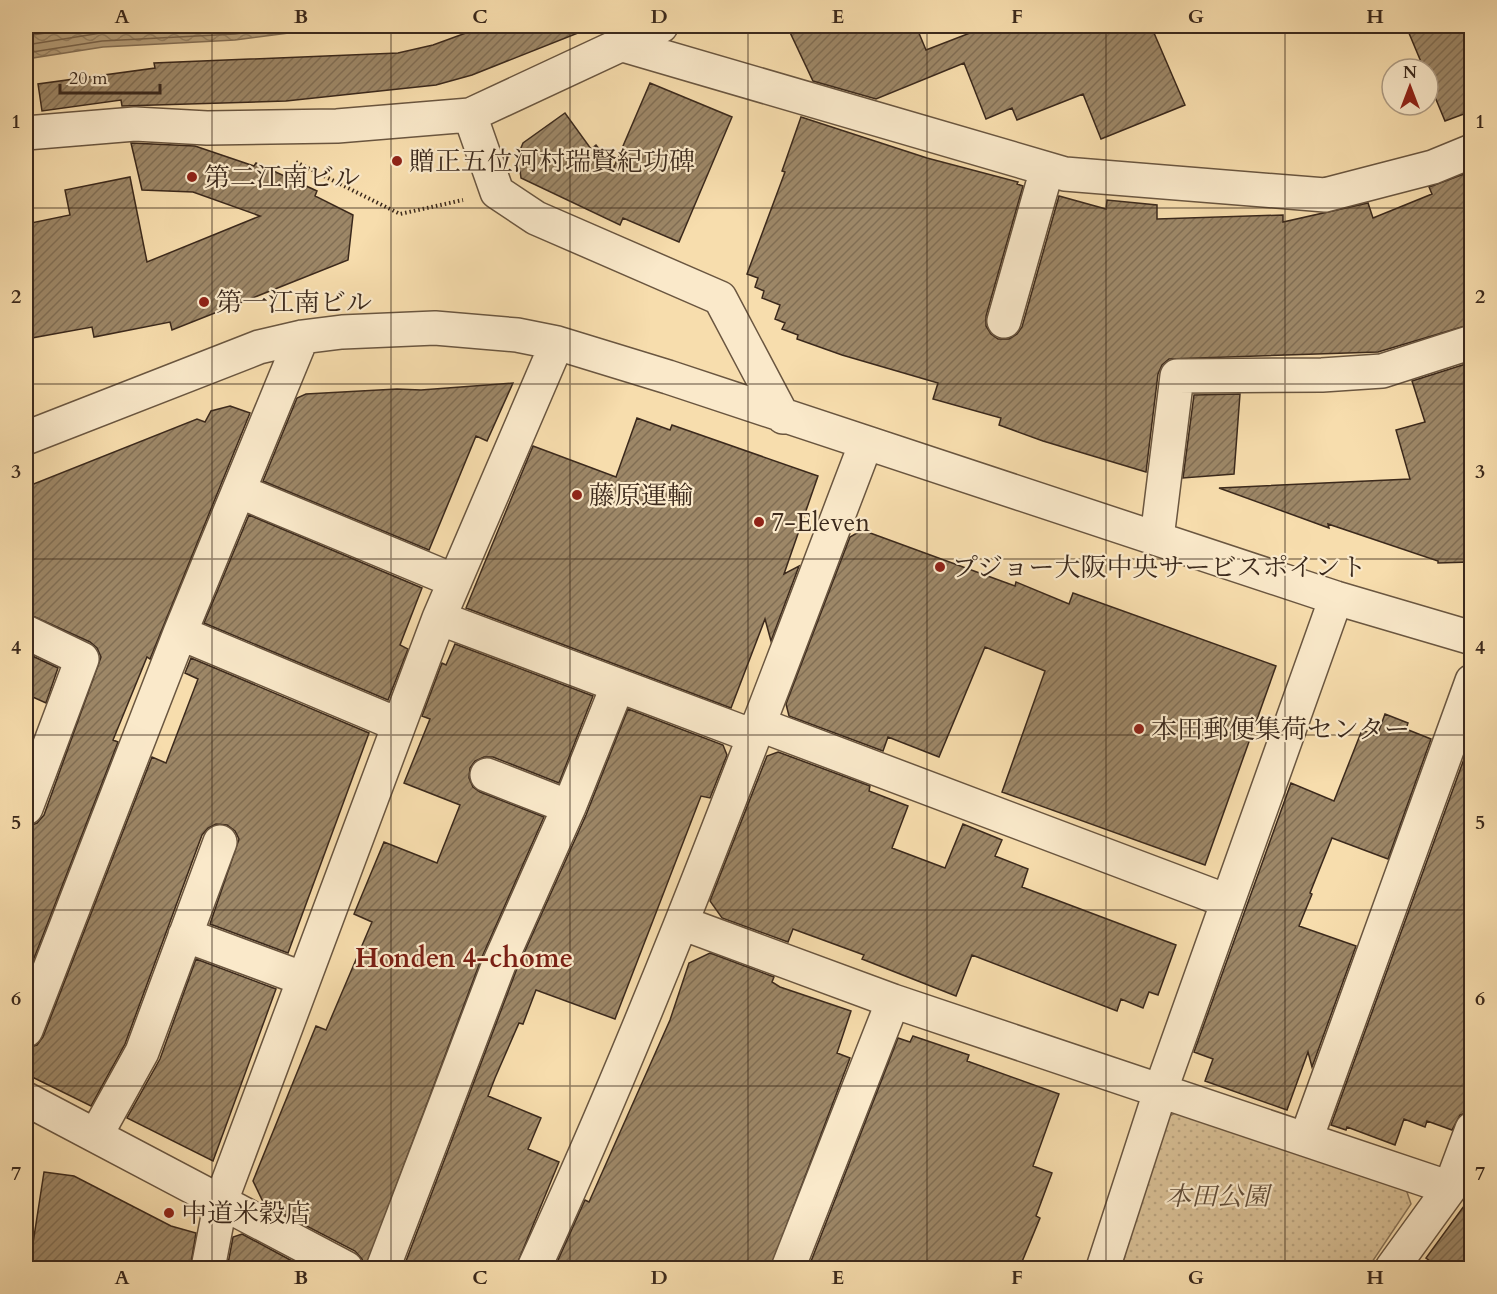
<svg xmlns="http://www.w3.org/2000/svg" width="1497" height="1294" viewBox="0 0 1497 1294" font-family="Cardo,'Noto Serif JP',serif">
<style>
.park{fill:url(#park-dots);stroke:#897458;stroke-width:1.5}
.water{fill:url(#water-waves);stroke:#857056;stroke-width:1.5}
.lines{fill:none;stroke-linecap:round;stroke-linejoin:round}
.shore{stroke:#79644c;stroke-width:1.5}
.building{fill:url(#building-hatch);stroke:#3b291c;stroke-width:1.5}
.minor-casing{stroke:#6a5640;stroke-width:36}
.path{stroke:#3b291c;stroke-width:4;stroke-dasharray:1.5 3;stroke-linecap:butt}
.minor{stroke:#fae9ca;stroke-width:33}
.grid{fill:none;stroke:#3b291c;stroke-width:1.5;stroke-opacity:0.55}
.poi-dot{fill:#8f2418;stroke:#fae9ca;stroke-width:2}
.labels{text-anchor:middle;stroke-width:4.5;stroke-linejoin:round;paint-order:stroke}
.poi-label{font-size:26px;fill:#3b291c;stroke:#fae9ca;text-anchor:start}
.park-label{font-size:26px;font-style:italic;fill:#624e3a;stroke:#fae9ca}
.neighbourhood-label{font-size:27px;font-weight:bold;fill:#7a1f14;stroke:#fae9ca}
.neatline{fill:none;stroke:#3b291c;stroke-width:2}
.grid-label{font-size:20px;text-anchor:middle;font-weight:bold;fill:#3b291c}
</style>
<defs>
<pattern id="park-dots" width="8" height="8" patternUnits="userSpaceOnUse" patternTransform="scale(1.5)"><rect width="8" height="8" fill="#d7be94"/><path d="M2 2h.1M6 6h.1" fill="none" stroke="#b9a37f" stroke-width="1.8" stroke-linecap="round"/></pattern>
<pattern id="water-waves" width="16" height="10" patternUnits="userSpaceOnUse" patternTransform="scale(1.5)"><rect width="16" height="10" fill="#b7a07c"/><path d="M0 5q4-4 8 0t8 0" fill="none" stroke="#968265"/></pattern>
<pattern id="building-hatch" width="6" height="6" patternUnits="userSpaceOnUse" patternTransform="scale(1.5)"><rect width="6" height="6" fill="#9d8767"/><path d="M-1 1l2-2M0 6l6-6M5 7l2-2" fill="none" stroke="#816e54"/></pattern>
</defs>
<rect width="100%" height="100%" fill="#f7ddad"/>
<filter id="stains"><feTurbulence type="fractalNoise" baseFrequency=".00333" numOctaves="4"/><feColorMatrix values="0 0 0 0 .2 0 0 0 0 .09 0 0 0 0 .02 0 0 0 .5 -.17"/></filter>
<radialGradient id="worn" r=".72"><stop offset=".6" stop-color="#630" stop-opacity="0"/><stop offset="1" stop-color="#630" stop-opacity=".3"/></radialGradient>
<path class="park" d="M 1184,1108 L 1404,1183 L 1411,1204 L 1368,1268 L 1121,1268 L 1164,1119 Z"/>
<path class="water" d="M 26,26 L 343,26 L 235,40 L 103,47 L 26,59 Z"/>
<g class="lines">
<path class="shore" d="M 26,36 L 92,26
M 26,45 L 101,33 L 241,26
M 26,53 L 102,41 L 235,34 L 297,26"/>
</g>
<path class="building" d="M 485,26 L 593,27 L 472,75 L 436,85 L 286,101 L 122,106 L 121,100 L 42,111 L 38,84 L 155,68 L 154,63 L 398,53 L 433,45 Z
M 787,26 L 916,26 L 926,50 L 988,26 L 1151,26 L 1185,105 L 1101,139 L 1083,94 L 1017,120 L 1012,108 L 986,119 L 964,63 L 876,99 L 813,81 Z
M 1406,26 L 1472,26 L 1472,111 L 1445,121 L 1428,80 L 1428,69 L 1424,69 Z
M 650,83 L 732,117 L 679,242 L 623,218 L 620,225 L 521,178 L 518,155 L 523,143 L 565,113 L 591,149 L 596,145 L 614,167 Z
M 801,117 L 927,158 L 1018,182 L 1017,184 L 1023,186 L 986,316 L 986,326 L 991,334 L 998,339 L 1009,339 L 1017,334 L 1022,327 L 1059,196 L 1106,209 L 1107,200 L 1157,205 L 1157,219 L 1283,215 L 1283,222 L 1368,203 L 1373,218 L 1432,194 L 1429,187 L 1472,171 L 1472,324 L 1378,352 L 1169,359 L 1162,365 L 1158,374 L 1146,472 L 1043,441 L 999,425 L 1001,418 L 933,399 L 938,383 L 842,355 L 797,339 L 798,335 L 782,329 L 785,323 L 775,319 L 780,305 L 762,298 L 764,291 L 755,287 L 758,278 L 747,274 L 785,172 L 782,171 Z
M 131,143 L 195,146 L 254,166 L 256,163 L 317,191 L 315,196 L 353,215 L 348,260 L 172,330 L 170,322 L 94,337 L 92,327 L 26,339 L 26,224 L 70,215 L 65,190 L 130,177 L 147,262 L 260,216 L 193,192 L 142,190 Z
M 1472,362 L 1472,489 L 1466,490 L 1470,562 L 1438,563 L 1438,561 L 1328,524 L 1329,528 L 1219,488 L 1410,479 L 1396,430 L 1425,422 L 1412,381 Z
M 513,383 L 487,441 L 476,436 L 429,550 L 263,481 L 297,398 L 306,394 L 397,389 L 421,390 Z
M 1240,394 L 1234,474 L 1183,478 L 1194,395 Z
M 230,406 L 250,413 L 150,659 L 147,657 L 113,740 L 118,742 L 26,979 L 26,827 L 37,823 L 44,815 L 101,657 L 97,648 L 90,642 L 26,613 L 26,599 L 31,586 L 26,573 L 26,487 L 197,419 L 205,422 L 211,411 Z
M 637,418 L 670,430 L 672,425 L 818,476 L 784,574 L 799,566 L 771,641 L 765,619 L 731,708 L 466,608 L 533,446 L 616,477 Z
M 249,515 L 422,588 L 400,645 L 408,649 L 388,700 L 204,623 Z
M 862,530 L 1015,586 L 1016,582 L 1069,604 L 1073,593 L 1276,666 L 1205,865 L 1002,792 L 1045,671 L 985,647 L 939,757 L 888,737 L 883,751 L 789,716 L 786,704 L 850,537 Z
M 455,644 L 593,696 L 559,783 L 493,757 L 484,757 L 475,761 L 470,768 L 469,778 L 473,787 L 480,792 L 544,817 L 482,957 L 365,1269 L 362,1259 L 355,1251 L 264,1204 L 253,1181 L 316,1026 L 326,1030 L 372,922 L 354,914 L 384,842 L 437,863 L 460,805 L 404,783 L 430,719 L 422,716 L 442,663 L 446,665 Z
M 26,653 L 58,668 L 46,703 L 26,694 Z
M 191,658 L 369,733 L 288,953 L 210,924 L 239,839 L 235,831 L 227,825 L 216,824 L 208,828 L 202,835 L 125,1044 L 91,1106 L 28,1075 L 26,1048 L 37,1045 L 43,1037 L 152,757 L 166,763 L 198,679 L 185,673 Z
M 628,709 L 723,745 L 727,755 L 710,798 L 701,796 L 615,1019 L 536,990 L 523,1024 L 519,1023 L 495,1078 L 488,1096 L 541,1118 L 528,1149 L 559,1162 L 515,1269 L 403,1269 L 516,971 L 586,815 Z
M 1385,714 L 1408,723 L 1406,729 L 1431,739 L 1388,859 L 1332,838 L 1310,893 L 1312,894 L 1299,926 L 1356,946 L 1312,1067 L 1308,1052 L 1287,1110 L 1205,1081 L 1213,1059 L 1194,1052 L 1291,783 L 1334,801 L 1362,730 L 1377,736 Z
M 1472,737 L 1472,1111 L 1460,1115 L 1452,1130 L 1427,1121 L 1425,1127 L 1404,1119 L 1395,1145 L 1347,1127 L 1346,1130 L 1331,1125 Z
M 778,752 L 870,786 L 869,791 L 908,806 L 892,848 L 945,868 L 963,824 L 1002,840 L 995,856 L 1028,869 L 1022,887 L 1176,945 L 1158,995 L 1149,992 L 1143,1008 L 1121,999 L 1117,1011 L 972,955 L 956,996 L 862,959 L 864,955 L 793,929 L 788,942 L 722,918 L 710,901 L 767,756 Z
M 710,953 L 774,977 L 772,982 L 780,987 L 851,1011 L 837,1053 L 850,1058 L 770,1269 L 554,1269 L 585,1200 L 589,1202 L 670,1020 L 689,963 Z
M 196,959 L 276,989 L 213,1161 L 127,1118 L 160,1059 Z
M 913,1036 L 969,1055 L 967,1061 L 1059,1094 L 1033,1166 L 1052,1173 L 1036,1216 L 1040,1218 L 1019,1269 L 808,1269 L 898,1038 L 910,1042 Z
M 44,1172 L 74,1176 L 171,1226 L 196,1233 L 190,1269 L 29,1269 Z
M 1472,1195 L 1472,1269 L 1441,1269 L 1426,1258 Z
M 242,1234 L 307,1269 L 227,1269 L 233,1237 Z"/>
<g class="lines">
<defs>
<path id="minor" d="M 623,45 L 1065,174 L 1325,195 L 1433,167 L 1472,151
M 470,115 L 497,192 L 536,218 L 720,298 L 783,417
M 26,133 L 135,124 L 207,128 L 337,126 L 470,115 L 661,26
M 1004,321 L 1047,169
M 26,438 L 259,347 L 302,337 L 342,332 L 435,328 L 517,335 L 557,343 L 668,377 L 1336,598 L 1472,638
M 239,491 L 455,581
M 1157,538 L 1177,376 L 1322,375 L 1382,371 L 1472,342
M 439,618 L 753,736
M 26,632 L 82,659 L 26,808
M 180,633 L 399,725
M 758,724 L 1227,901
M 487,775 L 569,807
M 682,923 L 893,1001 L 1450,1188
M 185,935 L 304,979
M 26,1030 L 180,633 L 302,337
M 26,1099 L 346,1268
M 96,1135 L 142,1052 L 220,842
M 1306,1139 L 1472,681
M 208,1268 L 221,1201 L 439,618 L 557,343
M 383,1268 L 499,964 L 569,807 L 618,685
M 534,1268 C 658,999 760,720 866,443
M 788,1268 L 893,1001
M 1103,1268 L 1161,1089 L 1336,598
M 1392,1268 L 1450,1188 L 1472,1129"/>
</defs>
<use href="#minor" class="minor-casing"/>
<path class="path" d="M 296,162 L 400,214 L 463,200"/>
<use href="#minor" class="minor"/>
</g>
<path class="grid" d="M 212,26 L 212,1268M 391,26 L 391,1268M 570,26 L 570,1268M 748,26 L 748,1268M 927,26 L 927,1268M 1106,26 L 1106,1268M 1285,26 L 1285,1268M 26,208 L 1472,208M 26,384 L 1472,384M 26,559 L 1472,559M 26,735 L 1472,735M 26,910 L 1472,910M 26,1086 L 1472,1086"/>
<g class="poi-dot">
<circle cx="397" cy="161" r="6"/>
<circle cx="192" cy="177" r="6"/>
<circle cx="204" cy="302" r="6"/>
<circle cx="577" cy="495" r="6"/>
<circle cx="759" cy="522" r="6"/>
<circle cx="940" cy="567" r="6"/>
<circle cx="1139" cy="729" r="6"/>
<circle cx="169" cy="1213" r="6"/>
</g>
<g class="labels">
<g class="poi-label">
<text x="409" y="170">贈正五位河村瑞賢紀功碑</text>
<text x="204" y="186">第二江南ビル</text>
<text x="216" y="311">第一江南ビル</text>
<text x="589" y="504">藤原運輸</text>
<text x="771" y="531">7-Eleven</text>
<text x="952" y="576">プジョー大阪中央サービスポイント</text>
<text x="1151" y="738">本田郵便集荷センター</text>
<text x="181" y="1222">中道米穀店</text>
</g>
<g class="park-label">
<text x="1217" y="1205">本田公園</text>
</g>
<g class="neighbourhood-label">
<text x="464" y="967">Honden 4-chome</text>
</g>
</g>
<rect width="1497" height="1294" fill="none" stroke="#f7ddad" stroke-width="66"/>
<g transform="translate(1410 87)"><circle r="28" fill="#fae9ca" stroke="#ae9c84" stroke-width="1.5"/>
<path d="M0-4.5L10 22L0 15L-10 22Z" fill="#8f2418"/>
<text y="-9" font-size="16" font-weight="bold" text-anchor="middle" fill="#3b291c">N</text>
</g>
<path d="M60 84v9h100v-9" fill="none" stroke="#3b291c" stroke-width="3"/>
<text x="69" y="84" font-size="18" fill="#3b291c" stroke="#fae9ca" stroke-width="4.5" paint-order="stroke">20 m</text>
<rect x="33" y="33" width="1431" height="1228" class="neatline"/>
<g class="grid-label">
<text x="122" y="23">A</text>
<text x="301" y="23">B</text>
<text x="480" y="23">C</text>
<text x="659" y="23">D</text>
<text x="838" y="23">E</text>
<text x="1017" y="23">F</text>
<text x="1196" y="23">G</text>
<text x="1375" y="23">H</text>
<text x="16" y="128">1</text>
<text x="1480" y="128">1</text>
<text x="16" y="303">2</text>
<text x="1480" y="303">2</text>
<text x="16" y="478">3</text>
<text x="1480" y="478">3</text>
<text x="16" y="654">4</text>
<text x="1480" y="654">4</text>
<text x="16" y="829">5</text>
<text x="1480" y="829">5</text>
<text x="16" y="1005">6</text>
<text x="1480" y="1005">6</text>
<text x="16" y="1180">7</text>
<text x="1480" y="1180">7</text>
<text x="122" y="1284">A</text>
<text x="301" y="1284">B</text>
<text x="480" y="1284">C</text>
<text x="659" y="1284">D</text>
<text x="838" y="1284">E</text>
<text x="1017" y="1284">F</text>
<text x="1196" y="1284">G</text>
<text x="1375" y="1284">H</text>
</g>
<rect width="100%" height="100%" filter="url(#stains)"/>
<rect width="100%" height="100%" fill="url(#worn)"/>
</svg>
